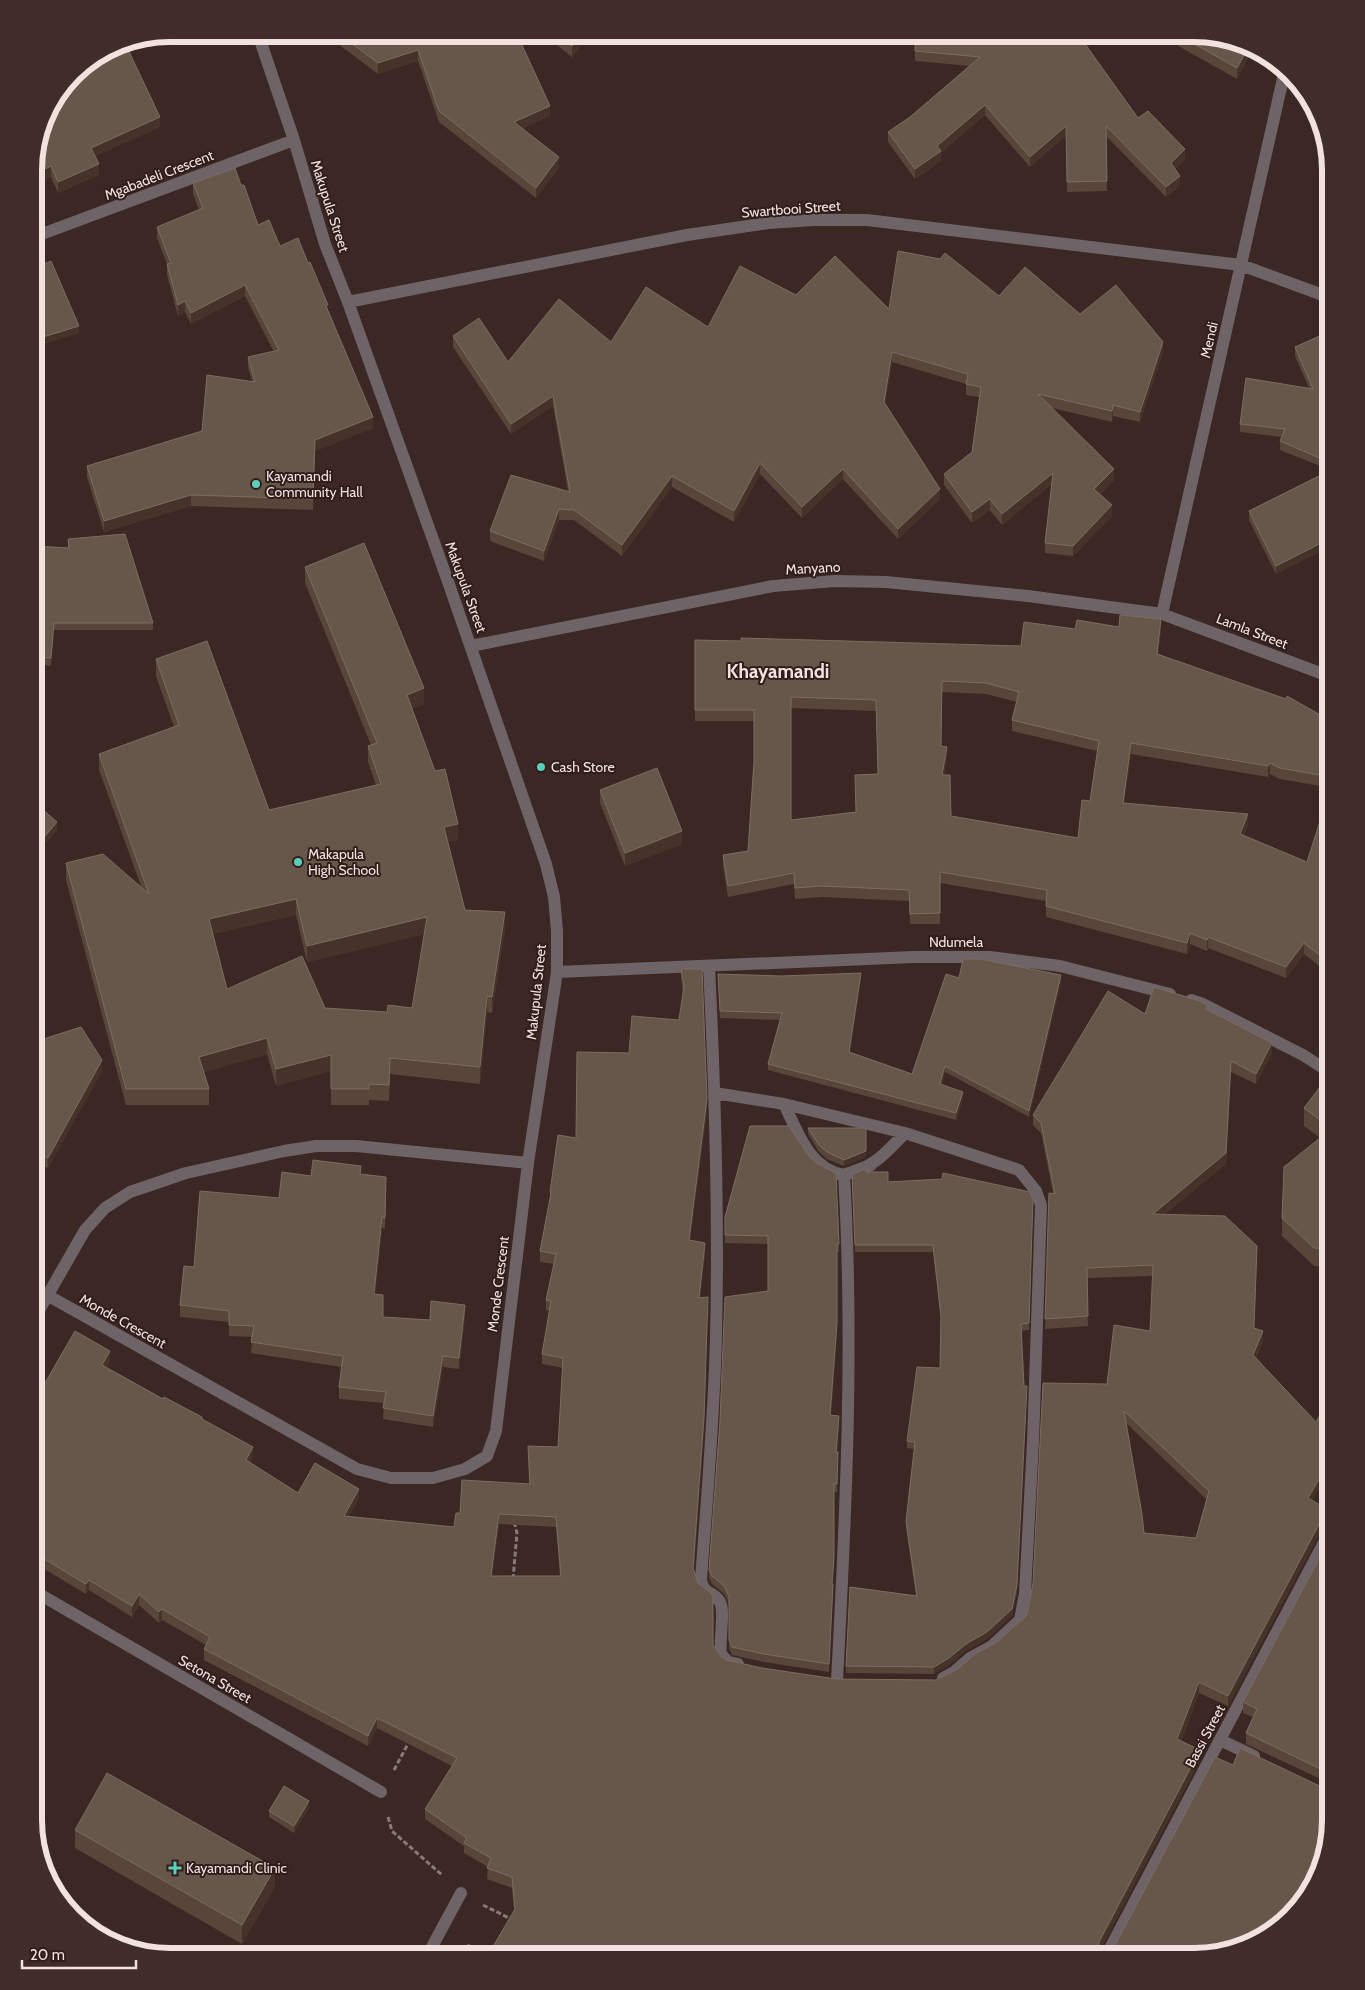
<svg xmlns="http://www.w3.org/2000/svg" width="1365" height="1990" viewBox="0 0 1365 1990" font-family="Cabin,sans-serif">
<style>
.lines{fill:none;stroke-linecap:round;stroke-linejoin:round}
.path{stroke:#8a7975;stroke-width:3;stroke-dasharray:5 2.5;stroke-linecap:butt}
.minor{stroke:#6e6366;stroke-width:12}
.wall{fill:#574639;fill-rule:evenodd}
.shaded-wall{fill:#453228}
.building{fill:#67574b;stroke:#7d6c62;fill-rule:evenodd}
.poi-dot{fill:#5bcebb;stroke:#311d19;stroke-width:2}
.labels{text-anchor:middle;stroke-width:4;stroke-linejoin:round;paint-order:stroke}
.street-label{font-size:14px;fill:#f1e2e0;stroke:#311d19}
.poi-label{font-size:14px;fill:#f1e2e0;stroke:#311d19;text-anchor:start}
.district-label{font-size:19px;font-weight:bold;fill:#f1e2e0;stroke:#311d19}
.rim{fill:none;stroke:#f1e2e0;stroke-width:6}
</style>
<rect width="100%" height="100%" fill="#3b2723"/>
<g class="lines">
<path class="path" d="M 513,1579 L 517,1533 L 514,1521
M 394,1770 L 410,1740
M 388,1817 L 392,1831 L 442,1875
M 483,1905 L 513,1920"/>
<path class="minor" d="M 34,237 L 294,140
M 348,302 L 687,235 L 768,223 L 814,220 L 867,220 L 1241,265 L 1331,298
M 1162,614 L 1284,74
M 471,646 L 773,586 L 835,581 L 886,582 L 1028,596 L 1162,614 L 1331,677
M 709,966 C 715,1089 719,1213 716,1337 C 714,1418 707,1498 701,1579 C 703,1596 714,1590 720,1602 C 725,1610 719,1642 721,1654 L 728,1662 L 738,1664
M 557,972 L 914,957 L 990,957 L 1060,966 L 1170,994
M 1191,1000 L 1203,1004 L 1303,1055 L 1331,1073
M 715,1093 L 784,1104 L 905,1133 L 1019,1170 L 1036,1191 L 1041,1205 L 1033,1442 L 1025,1593 L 1020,1620 L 992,1646 L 970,1658 L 954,1672 L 943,1678
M 784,1104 C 798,1132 809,1169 844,1175 C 854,1344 846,1512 837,1681
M 871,1165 L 844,1175 C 873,1168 885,1154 905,1133
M 47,1295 L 357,1469 L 391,1478 L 433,1478 L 465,1469 L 487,1456 L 496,1431 L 528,1163 L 557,972 L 557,931 L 554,897 L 546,864 L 445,573 L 348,302 L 325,244 L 294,140 L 258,34
M 34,1319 L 85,1230 L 105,1208 L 130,1192 L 186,1173 L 284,1151 L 316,1146 L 356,1146 L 528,1163
M 34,1591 L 381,1792
M 1220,1740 L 1254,1756
M 93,1929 L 117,1942
M 427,1956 L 461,1893
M 1106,1956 L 1331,1529"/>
</g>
<path class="wall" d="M 325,34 L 517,34 L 550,116 L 523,128 L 559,168 L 536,198 L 439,122 L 418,61 L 378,74 Z
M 543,34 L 590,34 L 572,57 Z
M 915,34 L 1089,50 L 1138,118 L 1185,159 L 1175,169 L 1180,186 L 1166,197 L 1106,136 L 1107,191 L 1067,192 L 1066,136 L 1030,167 L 985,115 L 941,153 L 941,161 L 915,179 L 888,142 L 888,132 L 910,117 L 970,66 L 915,61 Z
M 1157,34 L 1203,34 L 1252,49 L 1252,51 L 1237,79 Z
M 160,127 L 95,156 L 99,175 L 58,193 L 51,177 L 34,186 L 34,162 Z
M 193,183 L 258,225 L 280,246 L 308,263 L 328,310 L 373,428 L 315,451 L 313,510 L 191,506 L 104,532 L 87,477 L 87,466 L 202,431 L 252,381 L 248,368 L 248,357 L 274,352 L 245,296 L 191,324 L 185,312 L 178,316 L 167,275 L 167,264 L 157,238 L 157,227 L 199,210 L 193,194 Z
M 34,268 L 79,333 L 43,344 L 34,323 Z
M 796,295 L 889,309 L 999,296 L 1080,314 L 1163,352 L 1140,422 L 1113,416 L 1112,422 L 1052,408 L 1114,480 L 1100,494 L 1112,516 L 1073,556 L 1045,553 L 1045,543 L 1052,484 L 1002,525 L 990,510 L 972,523 L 944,485 L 944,474 L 972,452 L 979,397 L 966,395 L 966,384 L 892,362 L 885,405 L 940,499 L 898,539 L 843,479 L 802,518 L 760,474 L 734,522 L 672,487 L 622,556 L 574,520 L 559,520 L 544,561 L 490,541 L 490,531 L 568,491 L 553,406 L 511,434 L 453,347 L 453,336 L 508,362 L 611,342 L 708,327 Z
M 1331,331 L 1331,546 L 1276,574 L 1249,520 L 1249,511 L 1330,470 L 1280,450 L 1280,441 L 1282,437 L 1240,432 L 1240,424 L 1309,388 L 1295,356 L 1295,347 Z
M 68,539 L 153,623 L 153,630 L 54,630 L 51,666 L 36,664 L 34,546 L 68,548 Z
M 305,567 L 424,704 L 412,709 L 458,840 L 448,842 L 465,910 L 505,929 L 492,1013 L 487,1012 L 480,1084 L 390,1074 L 389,1101 L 369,1100 L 369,1105 L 331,1105 L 331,1071 L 276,1086 L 267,1054 L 204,1072 L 209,1089 L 209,1105 L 126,1105 L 66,880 L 66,863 L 141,886 L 99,770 L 99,754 L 174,727 L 156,676 L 156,659 L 269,810 L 376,785 L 368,762 L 368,746 L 371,745 L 305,583 ZM 296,915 L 307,962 L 424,934 L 412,1008 L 387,1012 L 325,1008 L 227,989 L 213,934 Z
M 1119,627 L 1161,630 L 1158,655 L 1331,721 L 1331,788 L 1280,779 L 1270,774 L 1268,777 L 1131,754 L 1124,804 L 1248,825 L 1244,835 L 1307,862 L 1331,822 L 1331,975 L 1304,954 L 1286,978 L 1208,948 L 1207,951 L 1190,944 L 1187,954 L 1046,917 L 1046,901 L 940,883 L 940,924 L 910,924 L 909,901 L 822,897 L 795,899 L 794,884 L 728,897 L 723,866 L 723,855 L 748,851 L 754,761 L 754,721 L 695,721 L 695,640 L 1021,646 L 1075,629 ZM 942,692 L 986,694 L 1017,702 L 1012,720 L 1012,731 L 1097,751 L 1090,801 L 1078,838 L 951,816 L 944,775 L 947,758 L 941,746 ZM 791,708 L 876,711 L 878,774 L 856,812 L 791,820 Z
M 600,790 L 682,844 L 625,866 L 600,803 Z
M 34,802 L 57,830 L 35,855 L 34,854 Z
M 681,969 L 707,1109 L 690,1240 L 705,1253 L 700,1298 L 708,1307 L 704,1427 L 694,1570 L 713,1645 L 722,1657 L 726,1660 L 762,1668 L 836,1679 L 936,1680 L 958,1669 L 997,1642 L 1026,1616 L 1028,1611 L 1107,1384 L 1150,1331 L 1153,1276 L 1087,1278 L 1088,1326 L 1045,1329 L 1053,1193 L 1041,1133 L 1033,1125 L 1033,1115 L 1145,1014 L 1207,1010 L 1272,1053 L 1256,1084 L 1231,1072 L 1226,1164 L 1165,1214 L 1257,1257 L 1254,1328 L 1263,1342 L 1256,1358 L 1313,1500 L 1331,1521 L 1324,1525 L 1228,1706 L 1199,1693 L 1181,1741 L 1200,1760 L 1100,1950 L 1106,1954 L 1194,1956 L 488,1955 L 514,1911 L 512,1888 L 487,1879 L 488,1867 L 464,1853 L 464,1846 L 425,1819 L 425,1809 L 452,1766 L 377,1728 L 368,1746 L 204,1660 L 204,1649 L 206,1645 L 162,1620 L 159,1623 L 139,1605 L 132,1617 L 89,1590 L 86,1594 L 46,1570 L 34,1560 L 34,1402 L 110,1361 L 106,1368 L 163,1399 L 202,1419 L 253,1457 L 250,1463 L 298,1493 L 359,1499 L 349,1516 L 454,1527 L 460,1513 L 529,1484 L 528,1446 L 558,1447 L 563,1368 L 542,1364 L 542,1354 L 550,1311 L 546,1310 L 546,1300 L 554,1264 L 540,1262 L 540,1251 L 550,1201 L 550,1192 L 576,1138 L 629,1053 L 679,1020 L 683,992 L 681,979 ZM 1126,1423 L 1207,1500 L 1196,1538 L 1144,1533 ZM 499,1524 L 556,1527 L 560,1576 L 492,1576 Z
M 959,978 L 1061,982 L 1029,1117 L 945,1072 L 942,1084 L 963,1099 L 956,1120 L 768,1070 L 768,1064 L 780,1020 L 720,1018 L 718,980 L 861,979 L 850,1052 L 912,1074 Z
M 34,1042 L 102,1071 L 48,1168 L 37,1163 L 34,1168 Z
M 1331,1083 L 1331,1267 L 1314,1266 L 1282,1236 L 1282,1218 L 1320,1138 L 1304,1126 L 1304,1108 Z
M 808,1128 L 866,1157 L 844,1166 L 827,1159 L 819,1152 L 808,1134 Z
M 866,1172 L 888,1182 L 1030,1192 L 1029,1330 L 1022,1331 L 1017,1592 L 1012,1616 L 987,1639 L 966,1651 L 949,1665 L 934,1674 L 846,1673 L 846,1666 L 916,1596 L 906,1528 L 906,1521 L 914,1449 L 907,1448 L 907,1441 L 940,1368 L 941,1322 L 933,1252 L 855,1252 L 852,1181 Z
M 361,1174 L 386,1177 L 385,1229 L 382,1228 L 375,1294 L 383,1317 L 430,1320 L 465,1316 L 459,1369 L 443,1367 L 433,1427 L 383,1419 L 384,1403 L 339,1399 L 339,1387 L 341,1367 L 251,1353 L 252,1337 L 229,1336 L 229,1322 L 180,1317 L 180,1305 L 194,1267 L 279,1198 L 311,1176 Z
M 725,1217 L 839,1244 L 839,1252 L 837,1252 L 837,1331 L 831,1415 L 839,1424 L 837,1452 L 838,1460 L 837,1492 L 834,1492 L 834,1565 L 832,1584 L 833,1592 L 829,1672 L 764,1662 L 732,1655 L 729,1648 L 729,1603 L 724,1594 L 712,1584 L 709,1578 L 709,1570 L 768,1291 L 768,1244 L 725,1243 Z
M 1331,1536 L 1331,1784 L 1246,1744 L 1246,1733 L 1253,1717 L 1243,1713 L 1243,1702 Z
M 309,1807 L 294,1833 L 269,1817 L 269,1811 Z
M 75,1830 L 275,1887 L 242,1944 L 75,1848 Z"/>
<path class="shaded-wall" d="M 582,34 L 590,34 L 572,57 L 572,46 Z
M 1089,40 L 1089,50 L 1085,44 Z
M 1248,48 L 1252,49 L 1252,51 L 1237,79 L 1237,68 Z
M 418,50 L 418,61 L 378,74 L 378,63 Z
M 985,105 L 985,115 L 941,153 L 941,161 L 915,179 L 915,169 L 937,146 Z
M 550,106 L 550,116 L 514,132 L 514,122 Z
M 160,117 L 160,127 L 91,158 L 91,148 Z
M 1066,126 L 1066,136 L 1030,167 L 1030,157 Z
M 1185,149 L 1185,159 L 1171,173 L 1171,163 Z
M 559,157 L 559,168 L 536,198 L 536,188 Z
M 99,164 L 99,175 L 58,193 L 58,182 Z
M 51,166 L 51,177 L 34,186 L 34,175 Z
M 1180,176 L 1180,186 L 1166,197 L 1166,187 Z
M 245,285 L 245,296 L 191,324 L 191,313 Z
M 185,301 L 185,312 L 178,316 L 178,305 Z
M 79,326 L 79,333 L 43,344 L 43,337 Z
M 1163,342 L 1163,352 L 1140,422 L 1140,412 Z
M 892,352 L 892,362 L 884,413 L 884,402 Z
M 553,396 L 553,406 L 511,434 L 511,424 Z
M 1113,405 L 1113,416 L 1112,422 L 1112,411 Z
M 373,417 L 373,428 L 315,451 L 313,510 L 315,440 Z
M 760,463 L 760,474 L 734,522 L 734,511 Z
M 843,469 L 843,479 L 802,518 L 802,507 Z
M 1114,469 L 1114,480 L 1094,499 L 1094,489 Z
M 1053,473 L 1053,483 L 1002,525 L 1002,514 Z
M 672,476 L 672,487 L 622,556 L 622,545 Z
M 940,489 L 940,499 L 898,539 L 898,529 Z
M 191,495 L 191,506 L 104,532 L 104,521 Z
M 990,499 L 990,510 L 972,523 L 972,512 Z
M 1112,505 L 1112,516 L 1073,556 L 1073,546 Z
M 559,509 L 559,520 L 544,561 L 544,551 Z
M 1331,538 L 1331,546 L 1276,574 L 1276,566 Z
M 1161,619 L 1161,630 L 1157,665 L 1157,654 Z
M 54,623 L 54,630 L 51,666 L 51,658 Z
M 36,657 L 36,664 L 34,673 L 34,665 Z
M 424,688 L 424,704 L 407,711 L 407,695 Z
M 1131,743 L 1131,754 L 1123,814 L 1123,803 Z
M 947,747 L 947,758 L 942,786 L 942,775 Z
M 1270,763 L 1270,774 L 1268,777 L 1268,766 Z
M 1248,814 L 1248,825 L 1240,845 L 1240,834 Z
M 57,822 L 57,830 L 35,855 L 35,848 Z
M 458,824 L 458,840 L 444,843 L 444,827 Z
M 682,831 L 682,844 L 625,866 L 625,853 Z
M 296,899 L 296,915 L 209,935 L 209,919 Z
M 505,912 L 505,929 L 492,1013 L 492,997 Z
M 427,917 L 427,934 L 307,962 L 307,946 Z
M 1190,933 L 1190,944 L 1187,954 L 1187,943 Z
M 1208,937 L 1208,948 L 1207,951 L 1207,940 Z
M 1304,943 L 1304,954 L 1286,978 L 1286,967 Z
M 861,973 L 861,979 L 849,1058 L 849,1052 Z
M 1061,975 L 1061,982 L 1029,1117 L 1029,1111 Z
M 487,996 L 487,1012 L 480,1084 L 480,1067 Z
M 267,1038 L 267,1054 L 199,1074 L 199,1057 Z
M 1272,1043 L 1272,1053 L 1256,1084 L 1256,1074 Z
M 331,1055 L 331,1071 L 276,1086 L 276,1069 Z
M 102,1060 L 102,1071 L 48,1168 L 48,1158 Z
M 1231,1061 L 1226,1164 L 1153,1224 L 1153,1214 Z
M 945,1066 L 945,1072 L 940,1090 L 940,1084 Z
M 963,1092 L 963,1099 L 956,1120 L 956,1113 Z
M 707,1099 L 707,1109 L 689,1250 L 689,1240 Z
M 866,1151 L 866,1157 L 844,1166 L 844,1160 Z
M 37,1152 L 37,1163 L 34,1168 L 34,1158 Z
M 382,1217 L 382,1228 L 374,1305 L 374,1294 Z
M 705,1243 L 705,1253 L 699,1309 L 699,1298 Z
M 708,1297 L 704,1427 L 693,1579 L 693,1568 Z
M 465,1305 L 465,1316 L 459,1369 L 459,1358 Z
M 837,1323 L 837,1331 L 830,1423 L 830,1415 Z
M 1263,1331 L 1263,1342 L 1253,1365 L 1253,1355 Z
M 110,1351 L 110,1361 L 102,1376 L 102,1365 Z
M 443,1356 L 443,1367 L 433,1427 L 433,1416 Z
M 1027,1393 L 1017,1592 L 1012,1616 L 987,1639 L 966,1651 L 949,1665 L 934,1674 L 934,1667 Z
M 253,1447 L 253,1457 L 246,1471 L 246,1460 Z
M 1331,1459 L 1331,1469 L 1308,1508 L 1308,1498 Z
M 359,1489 L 359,1499 L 344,1526 L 344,1516 Z
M 1331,1511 L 1331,1521 L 1324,1525 L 1228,1706 L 1228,1696 L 1324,1515 Z
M 499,1514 L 499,1524 L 491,1586 L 491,1576 Z
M 89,1580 L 89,1590 L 86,1594 L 86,1584 Z
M 139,1594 L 139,1605 L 132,1617 L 132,1606 Z
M 162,1609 L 162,1620 L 159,1623 L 159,1612 Z
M 1199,1682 L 1199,1693 L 1177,1750 L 1177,1739 Z
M 377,1718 L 377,1728 L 368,1746 L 368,1736 Z
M 1200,1750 L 1200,1760 L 1099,1952 L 1099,1942 Z
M 309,1801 L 309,1807 L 294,1833 L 294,1826 Z
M 275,1868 L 275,1887 L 242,1944 L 242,1925 Z"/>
<path class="building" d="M 339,34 L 517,34 L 550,106 L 514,122 L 559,157 L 536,188 L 439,111 L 418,50 L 378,63 Z
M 556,34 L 582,34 L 572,46 Z
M 915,34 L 1082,34 L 1089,40 L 1085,44 L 1138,118 L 1148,111 L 1185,149 L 1171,163 L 1180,176 L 1166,187 L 1106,126 L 1107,181 L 1067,182 L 1066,126 L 1030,157 L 985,105 L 937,146 L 941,151 L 915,169 L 888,132 L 910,117 L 980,57 L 915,51 Z
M 1177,34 L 1203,34 L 1248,48 L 1237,68 Z
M 125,43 L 160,117 L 91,148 L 99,164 L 58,182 L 51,166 L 34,175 L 34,162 L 44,118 L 74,74 L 118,44 Z
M 235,168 L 241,185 L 244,185 L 258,225 L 269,220 L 280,246 L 298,238 L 308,263 L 310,262 L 328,305 L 326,306 L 373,417 L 315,440 L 313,499 L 191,495 L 104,521 L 87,466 L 202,431 L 207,375 L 255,382 L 248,357 L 279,350 L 245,285 L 191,313 L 185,301 L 178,305 L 167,264 L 171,263 L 157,227 L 203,208 L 193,183 Z
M 898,251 L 940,259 L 945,253 L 999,296 L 1025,267 L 1080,314 L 1116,285 L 1163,342 L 1140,412 L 1113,405 L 1112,411 L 1038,394 L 1114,469 L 1094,489 L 1112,505 L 1073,546 L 1045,543 L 1053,473 L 1002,514 L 990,499 L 972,512 L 944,474 L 972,452 L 981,387 L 966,384 L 968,374 L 892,352 L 884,402 L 940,489 L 898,529 L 843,469 L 802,507 L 760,463 L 734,511 L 672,476 L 622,545 L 574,510 L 559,509 L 544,551 L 490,531 L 511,475 L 570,492 L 553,396 L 511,424 L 453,336 L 479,318 L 508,362 L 559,299 L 611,342 L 646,287 L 708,327 L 740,266 L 796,295 L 835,256 L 889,309 Z
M 51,261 L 79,326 L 43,337 L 34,316 L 34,268 Z
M 1331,331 L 1331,463 L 1280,441 L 1285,429 L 1240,424 L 1246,378 L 1313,389 L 1295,347 Z
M 1331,470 L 1331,538 L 1276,566 L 1249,511 Z
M 125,534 L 153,623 L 54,623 L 51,658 L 36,657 L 34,665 L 34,546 L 69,548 L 68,539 Z
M 364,543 L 424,688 L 407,695 L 435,771 L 445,769 L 458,824 L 444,827 L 465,910 L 505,912 L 492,997 L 487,996 L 480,1067 L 390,1058 L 389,1085 L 369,1084 L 369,1089 L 331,1089 L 331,1055 L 276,1069 L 267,1038 L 199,1057 L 209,1089 L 126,1089 L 66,863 L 103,854 L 149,894 L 99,754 L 179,725 L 156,659 L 207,641 L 269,810 L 381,784 L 368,746 L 377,743 L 305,567 ZM 296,899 L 307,946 L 427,917 L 412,1008 L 388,1005 L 387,1012 L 325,1008 L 302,956 L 227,989 L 209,919 Z
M 1120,615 L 1161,619 L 1157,654 L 1286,699 L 1287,696 L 1331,721 L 1331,777 L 1280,768 L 1270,763 L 1268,766 L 1131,743 L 1123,803 L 1248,814 L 1240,834 L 1307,862 L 1320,821 L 1331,822 L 1331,964 L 1304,943 L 1286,967 L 1208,937 L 1207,940 L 1190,933 L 1187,943 L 1046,906 L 1047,890 L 940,872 L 940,913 L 910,914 L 909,890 L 822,886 L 795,888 L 794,873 L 728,886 L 723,855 L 748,851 L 754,761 L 754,710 L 695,710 L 695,640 L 741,641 L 741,638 L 1021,646 L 1024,622 L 1075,629 L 1077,620 L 1119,627 ZM 942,681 L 986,683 L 1019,692 L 1012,720 L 1099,741 L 1090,801 L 1082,800 L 1078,838 L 951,816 L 950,775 L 942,775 L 947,747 L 941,746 ZM 791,697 L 876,700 L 878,774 L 855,775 L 856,812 L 791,820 Z
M 657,768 L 682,831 L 625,853 L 600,790 Z
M 34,802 L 57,822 L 35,848 L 34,847 Z
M 963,959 L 980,959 L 1061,975 L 1029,1111 L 945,1066 L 940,1084 L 963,1092 L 956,1113 L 768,1064 L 782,1013 L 720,1011 L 718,974 L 781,976 L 861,973 L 849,1052 L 912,1074 L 946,974 L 959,978 Z
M 681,969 L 702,969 L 707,1099 L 689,1240 L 705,1243 L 699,1298 L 708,1297 L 704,1417 L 693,1568 L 698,1583 L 711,1593 L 713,1597 L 713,1645 L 722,1657 L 726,1660 L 762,1668 L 836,1679 L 936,1680 L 958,1669 L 975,1654 L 997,1642 L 1026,1616 L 1028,1611 L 1033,1583 L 1043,1383 L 1107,1384 L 1114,1325 L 1150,1331 L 1153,1265 L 1087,1268 L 1088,1316 L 1045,1319 L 1049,1193 L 1055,1194 L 1041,1123 L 1033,1115 L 1108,991 L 1145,1014 L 1154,987 L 1200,1001 L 1207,1005 L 1206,1009 L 1272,1043 L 1256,1074 L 1231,1061 L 1226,1153 L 1153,1214 L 1225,1216 L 1257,1246 L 1254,1328 L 1263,1331 L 1253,1355 L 1316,1422 L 1331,1396 L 1331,1459 L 1308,1498 L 1331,1511 L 1324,1515 L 1228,1696 L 1199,1682 L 1177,1739 L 1200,1750 L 1099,1942 L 1099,1949 L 1106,1954 L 1113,1949 L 1215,1757 L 1233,1765 L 1240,1748 L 1328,1790 L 1331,1790 L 1331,1820 L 1313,1888 L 1263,1938 L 1194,1956 L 462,1956 L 468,1944 L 488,1955 L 515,1909 L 512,1877 L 487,1868 L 491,1858 L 464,1843 L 467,1838 L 425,1809 L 457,1758 L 377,1718 L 368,1736 L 204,1649 L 210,1637 L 162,1609 L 159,1612 L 139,1594 L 132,1606 L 89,1580 L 86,1584 L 46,1560 L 34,1550 L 34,1402 L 75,1331 L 110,1351 L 102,1365 L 163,1399 L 164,1397 L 202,1417 L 202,1419 L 253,1447 L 246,1460 L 298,1493 L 315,1463 L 359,1489 L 344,1516 L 454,1527 L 456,1513 L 460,1513 L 462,1480 L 530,1484 L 528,1446 L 558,1447 L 563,1358 L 542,1354 L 551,1301 L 546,1300 L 556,1254 L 540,1251 L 551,1193 L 550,1192 L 558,1135 L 576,1138 L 577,1052 L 629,1053 L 632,1016 L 679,1020 L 684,986 ZM 1124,1411 L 1209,1491 L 1196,1538 L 1144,1533 L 1142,1514 ZM 499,1514 L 556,1517 L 561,1576 L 491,1576 Z
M 81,1027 L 102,1060 L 48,1158 L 37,1152 L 34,1158 L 34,1042 Z
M 1326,1079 L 1331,1083 L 1331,1128 L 1304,1108 Z
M 750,1126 L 789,1126 L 808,1155 L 818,1164 L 836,1173 L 839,1244 L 837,1244 L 837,1323 L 830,1415 L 839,1416 L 836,1452 L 838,1452 L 837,1484 L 834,1484 L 834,1557 L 832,1584 L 833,1584 L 829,1664 L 764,1654 L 732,1647 L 729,1640 L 729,1596 L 724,1586 L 712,1576 L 709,1570 L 720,1420 L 725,1297 L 768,1291 L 768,1236 L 725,1235 L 725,1217 Z
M 808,1128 L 866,1128 L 866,1151 L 844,1160 L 827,1152 L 819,1145 Z
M 1331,1129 L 1331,1249 L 1314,1248 L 1282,1218 L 1284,1167 Z
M 313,1160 L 361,1166 L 360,1174 L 386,1177 L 385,1218 L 382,1217 L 374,1294 L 383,1295 L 383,1317 L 430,1320 L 431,1301 L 465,1305 L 459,1358 L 443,1356 L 433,1416 L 383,1408 L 386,1392 L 339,1387 L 343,1356 L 251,1342 L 254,1326 L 229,1325 L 229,1311 L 180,1305 L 184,1266 L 194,1267 L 200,1191 L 279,1198 L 282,1172 L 311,1176 Z
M 866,1169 L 866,1172 L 888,1172 L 888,1182 L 942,1179 L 943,1173 L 1030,1192 L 1033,1199 L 1029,1323 L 1021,1324 L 1024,1386 L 1027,1386 L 1017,1585 L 1012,1609 L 987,1632 L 966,1644 L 949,1658 L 934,1667 L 846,1666 L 850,1587 L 917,1596 L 906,1521 L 915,1442 L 907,1441 L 917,1367 L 940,1368 L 941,1316 L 933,1245 L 855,1245 L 852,1174 Z
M 1331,1536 L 1331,1774 L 1246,1733 L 1257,1709 L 1243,1702 Z
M 107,1773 L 275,1868 L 242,1925 L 75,1830 Z
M 284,1786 L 309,1801 L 294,1826 L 269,1811 Z"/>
<g class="poi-dot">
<circle cx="256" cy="484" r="5"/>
<circle cx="541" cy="767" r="5"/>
<circle cx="298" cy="862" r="5"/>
<path d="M172.5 1860.5h5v5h5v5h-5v5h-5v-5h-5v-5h5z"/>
</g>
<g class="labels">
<g class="street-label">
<text transform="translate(159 175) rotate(-21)" y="5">Mgabadeli Crescent</text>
<text transform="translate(330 206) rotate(72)" y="5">Makupula Street</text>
<text transform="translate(791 209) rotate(-4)" y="5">Swartbooi Street</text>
<text transform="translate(1209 340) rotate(-77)" y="5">Mendi</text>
<text transform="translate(813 568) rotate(-3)" y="5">Manyano</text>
<text transform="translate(466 587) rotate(70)" y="5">Makupula Street</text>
<text transform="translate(1252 631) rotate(21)" y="5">Lamla Street</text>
<text x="956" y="947">Ndumela</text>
<text transform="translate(536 992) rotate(-84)" y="5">Makupula Street</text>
<text transform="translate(498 1284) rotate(-83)" y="5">Monde Crescent</text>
<text transform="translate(123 1321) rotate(29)" y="5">Monde Crescent</text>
<text transform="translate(215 1679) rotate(30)" y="5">Setona Street</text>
<text transform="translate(1205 1736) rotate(-62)" y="5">Bassi Street</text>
</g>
<g class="poi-label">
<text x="266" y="481">Kayamandi<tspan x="266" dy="16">Community Hall</tspan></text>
<text x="551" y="772">Cash Store</text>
<text x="308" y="859">Makapula<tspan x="308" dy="16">High School</tspan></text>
<text x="186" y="1873">Kayamandi Clinic</text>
</g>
<g class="district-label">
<text x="778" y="678">Khayamandi</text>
</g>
</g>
<path d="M0 0H1365V1990H0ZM170 42H1194A128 128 0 0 1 1322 170V1820A128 128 0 0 1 1194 1948H170A128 128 0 0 1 42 1820V170A128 128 0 0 1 170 42Z" fill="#402d29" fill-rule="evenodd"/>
<path class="rim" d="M170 42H1194A128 128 0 0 1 1322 170V1820A128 128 0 0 1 1194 1948H170A128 128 0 0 1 42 1820V170A128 128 0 0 1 170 42Z"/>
<path d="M22 1960v8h114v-8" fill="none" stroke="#f1e2e0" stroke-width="2.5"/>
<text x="30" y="1960" font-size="15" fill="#f1e2e0" stroke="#311d19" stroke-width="4" paint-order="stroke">20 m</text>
</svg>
